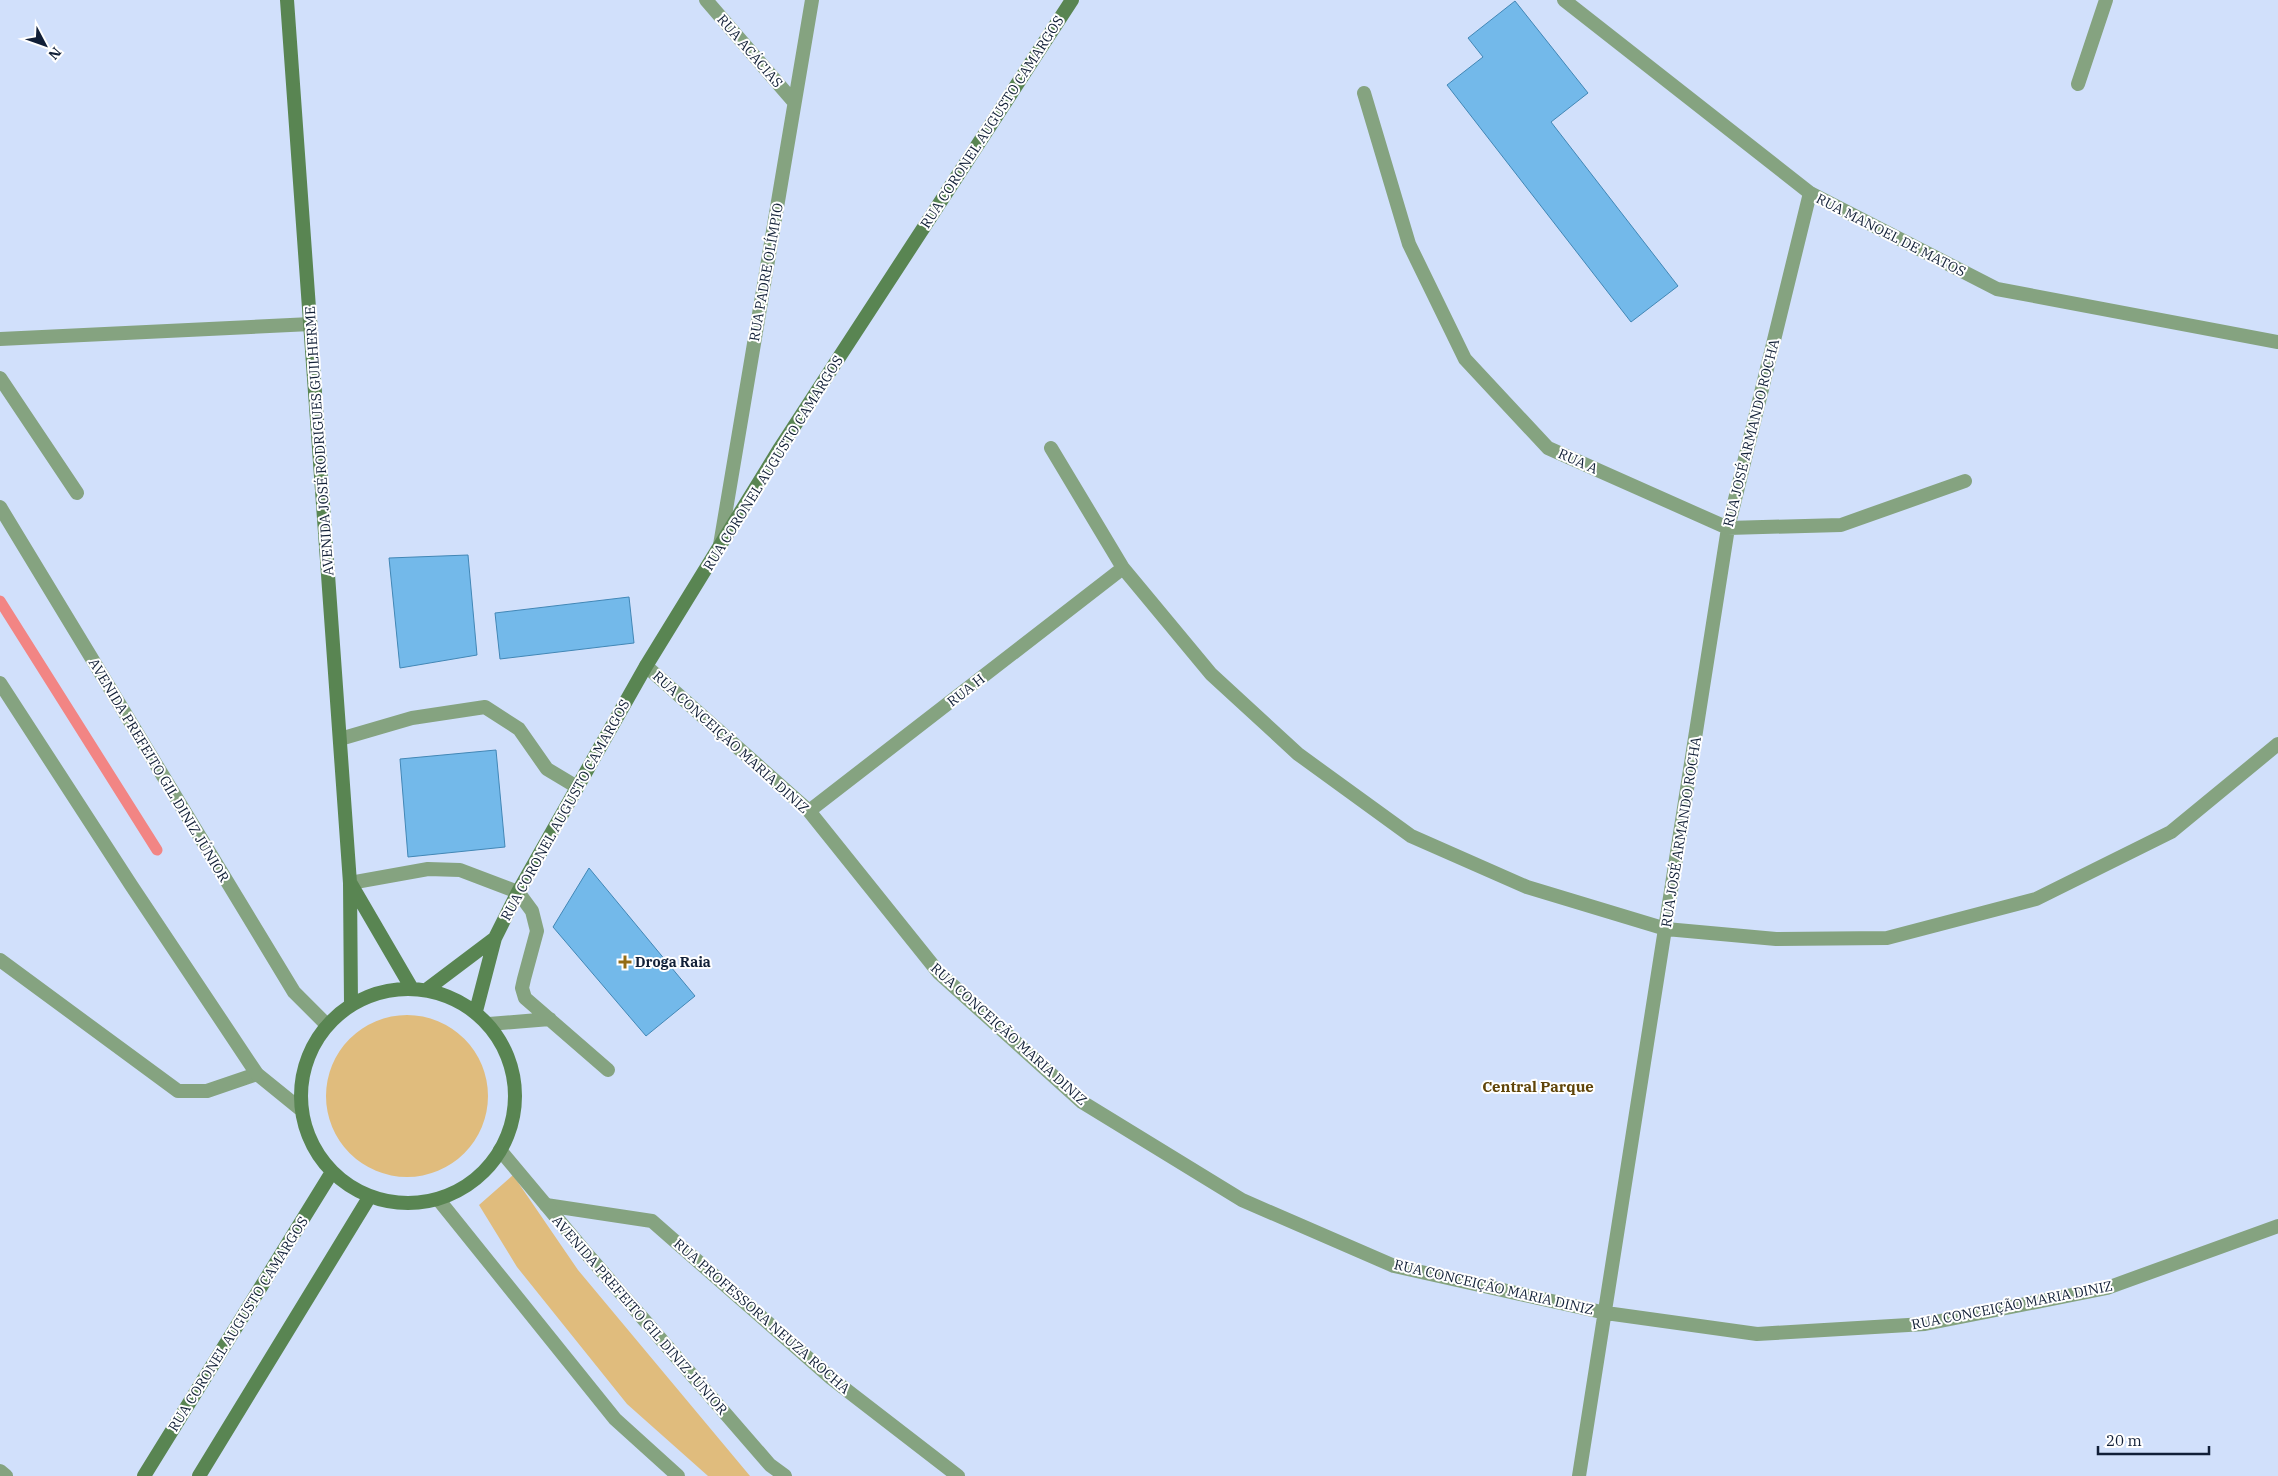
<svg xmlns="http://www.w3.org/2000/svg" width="2278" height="1476" viewBox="0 0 2278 1476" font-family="'IBM Plex Serif',serif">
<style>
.green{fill:#e0bc7d}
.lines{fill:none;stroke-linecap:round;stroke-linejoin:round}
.stream{stroke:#f28584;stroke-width:11}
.building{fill:#73b9ea;stroke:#4287b6}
.service{stroke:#85a380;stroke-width:14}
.minor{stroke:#85a380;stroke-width:14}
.tertiary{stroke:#85a380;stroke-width:14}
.secondary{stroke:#598552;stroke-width:14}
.poi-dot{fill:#946c16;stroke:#fff;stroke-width:2}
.labels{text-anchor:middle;stroke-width:4;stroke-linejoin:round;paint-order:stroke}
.street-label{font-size:14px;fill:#111f37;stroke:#fff}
.poi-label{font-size:14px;font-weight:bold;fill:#111f37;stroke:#fff;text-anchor:start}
.neighbourhood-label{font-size:15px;font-weight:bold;fill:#5f4408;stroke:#fff}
</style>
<rect width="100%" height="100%" fill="#d1e0fb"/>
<path class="green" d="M326 1096a81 81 0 1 1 162 0a81 81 0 1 1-162 0Z
M 513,1175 L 578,1270 L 750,1476 L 708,1476 L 627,1404 L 517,1267 L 479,1205 Z"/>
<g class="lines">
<path class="stream" d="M 0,601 L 157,850"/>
</g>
<path class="building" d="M 1515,1 L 1588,93 L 1551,122 L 1678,286 L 1631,322 L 1447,85 L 1483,57 L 1468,38 Z
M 468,555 L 477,655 L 400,668 L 389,558 Z
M 629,597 L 634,643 L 500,659 L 495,613 Z
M 496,750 L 505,847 L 408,857 L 400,759 Z
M 589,868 L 695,996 L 646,1036 L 553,927 Z"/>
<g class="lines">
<path class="service" d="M 340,739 L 412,718 L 485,707 L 519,729 L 547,769 L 577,787
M 350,883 L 428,869 L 460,870 L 518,892 L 532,911 L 537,931 L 524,979 L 522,988 L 525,998 L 608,1070
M 489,1024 L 550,1019"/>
<path class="minor" d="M 706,0 L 794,102
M 2078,84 L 2106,0
M 1364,93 L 1409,244 L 1465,359 L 1548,448 L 1728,528 L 1841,525 L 1965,481
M 0,339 L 311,324
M 0,378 L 77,493
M 1051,448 L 1123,568 L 1211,674 L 1298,754 L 1411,836 L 1527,887 L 1666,929 L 1776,939 L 1887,938 L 2036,899 L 2171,832 L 2278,744
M 720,545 L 812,0
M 646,666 L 809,811 L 939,973 L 1082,1102 L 1242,1200 L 1394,1266 L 1606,1313 L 1757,1334 L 1925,1324 L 2107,1288 L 2278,1226
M 809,811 L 1123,568
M 0,960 L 178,1091 L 207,1091 L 257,1074
M 546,1205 L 652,1221 L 831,1378 L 958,1476
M 0,1471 L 6,1476
M 1579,1476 L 1728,528 L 1810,193"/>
<path class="tertiary" d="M 1564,0 L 1810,193 L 1997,289 L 2278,342
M 0,507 L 294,992 L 327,1025
M 0,683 L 131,885 L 257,1074 L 299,1108
M 500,1150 L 587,1254 L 770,1465 L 785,1476
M 438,1199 L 615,1419 L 678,1476"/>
<path class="secondary" d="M 287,0 L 350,883 L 351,1005
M 351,884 L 411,987
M301 1096a107 107 0 1 1 214 0a107 107 0 1 1-214 0Z
M 426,990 L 495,938
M 476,1011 L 495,938 L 518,892 L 646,666 L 780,448 L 1072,0
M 144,1476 L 332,1172
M 199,1476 L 370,1196"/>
</g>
<path class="poi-dot" d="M622.5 954.5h5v5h5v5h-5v5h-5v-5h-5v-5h5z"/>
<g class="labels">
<g class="street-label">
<text transform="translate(750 51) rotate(49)" y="5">RUA ACÁCIAS</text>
<text transform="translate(992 122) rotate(-57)" y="5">RUA CORONEL AUGUSTO CAMARGOS</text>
<text transform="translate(1891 235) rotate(27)" y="5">RUA MANOEL DE MATOS</text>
<text transform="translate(766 272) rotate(-80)" y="5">RUA PADRE OLÍMPIO</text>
<text transform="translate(1751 433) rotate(-76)" y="5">RUA JOSÉ ARMANDO ROCHA</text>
<text transform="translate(319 441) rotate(-94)" y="5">AVENIDA JOSÉ RODRIGUES GUILHERME</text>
<text transform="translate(1578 461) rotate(24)" y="5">RUA A</text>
<text transform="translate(773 463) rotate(-58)" y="5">RUA CORONEL AUGUSTO CAMARGOS</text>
<text transform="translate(966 690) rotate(-38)" y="5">RUA H</text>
<text transform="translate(731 742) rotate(42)" y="5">RUA CONCEIÇÃO MARIA DINIZ</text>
<text transform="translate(159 770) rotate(59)" y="5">AVENIDA PREFEITO GIL DINIZ JÚNIOR</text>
<text transform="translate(565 810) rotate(-61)" y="5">RUA CORONEL AUGUSTO CAMARGOS</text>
<text transform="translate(1681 832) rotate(-81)" y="5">RUA JOSÉ ARMANDO ROCHA</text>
<text transform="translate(1009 1034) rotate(42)" y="5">RUA CONCEIÇÃO MARIA DINIZ</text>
<text transform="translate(1494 1287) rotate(13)" y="5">RUA CONCEIÇÃO MARIA DINIZ</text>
<text transform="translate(2012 1305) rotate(-11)" y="5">RUA CONCEIÇÃO MARIA DINIZ</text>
<text transform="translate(640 1315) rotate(49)" y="5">AVENIDA PREFEITO GIL DINIZ JÚNIOR</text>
<text transform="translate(762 1316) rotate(41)" y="5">RUA PROFESSORA NEUZA ROCHA</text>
<text transform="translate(238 1324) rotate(-58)" y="5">RUA CORONEL AUGUSTO CAMARGOS</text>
</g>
<g class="poi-label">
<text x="635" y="967">Droga Raia</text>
</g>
<g class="neighbourhood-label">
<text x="1538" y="1092">Central Parque</text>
</g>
</g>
<g transform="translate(45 45) rotate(131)" stroke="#ffffff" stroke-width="4" paint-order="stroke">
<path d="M0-4L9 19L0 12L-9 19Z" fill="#111f37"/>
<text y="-8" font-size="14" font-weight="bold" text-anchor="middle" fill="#111f37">N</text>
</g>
<path d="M2098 1446v8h111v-8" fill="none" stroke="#111f37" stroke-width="2.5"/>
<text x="2106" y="1446" font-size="15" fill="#111f37" stroke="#ffffff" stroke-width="4" paint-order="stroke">20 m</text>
</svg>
